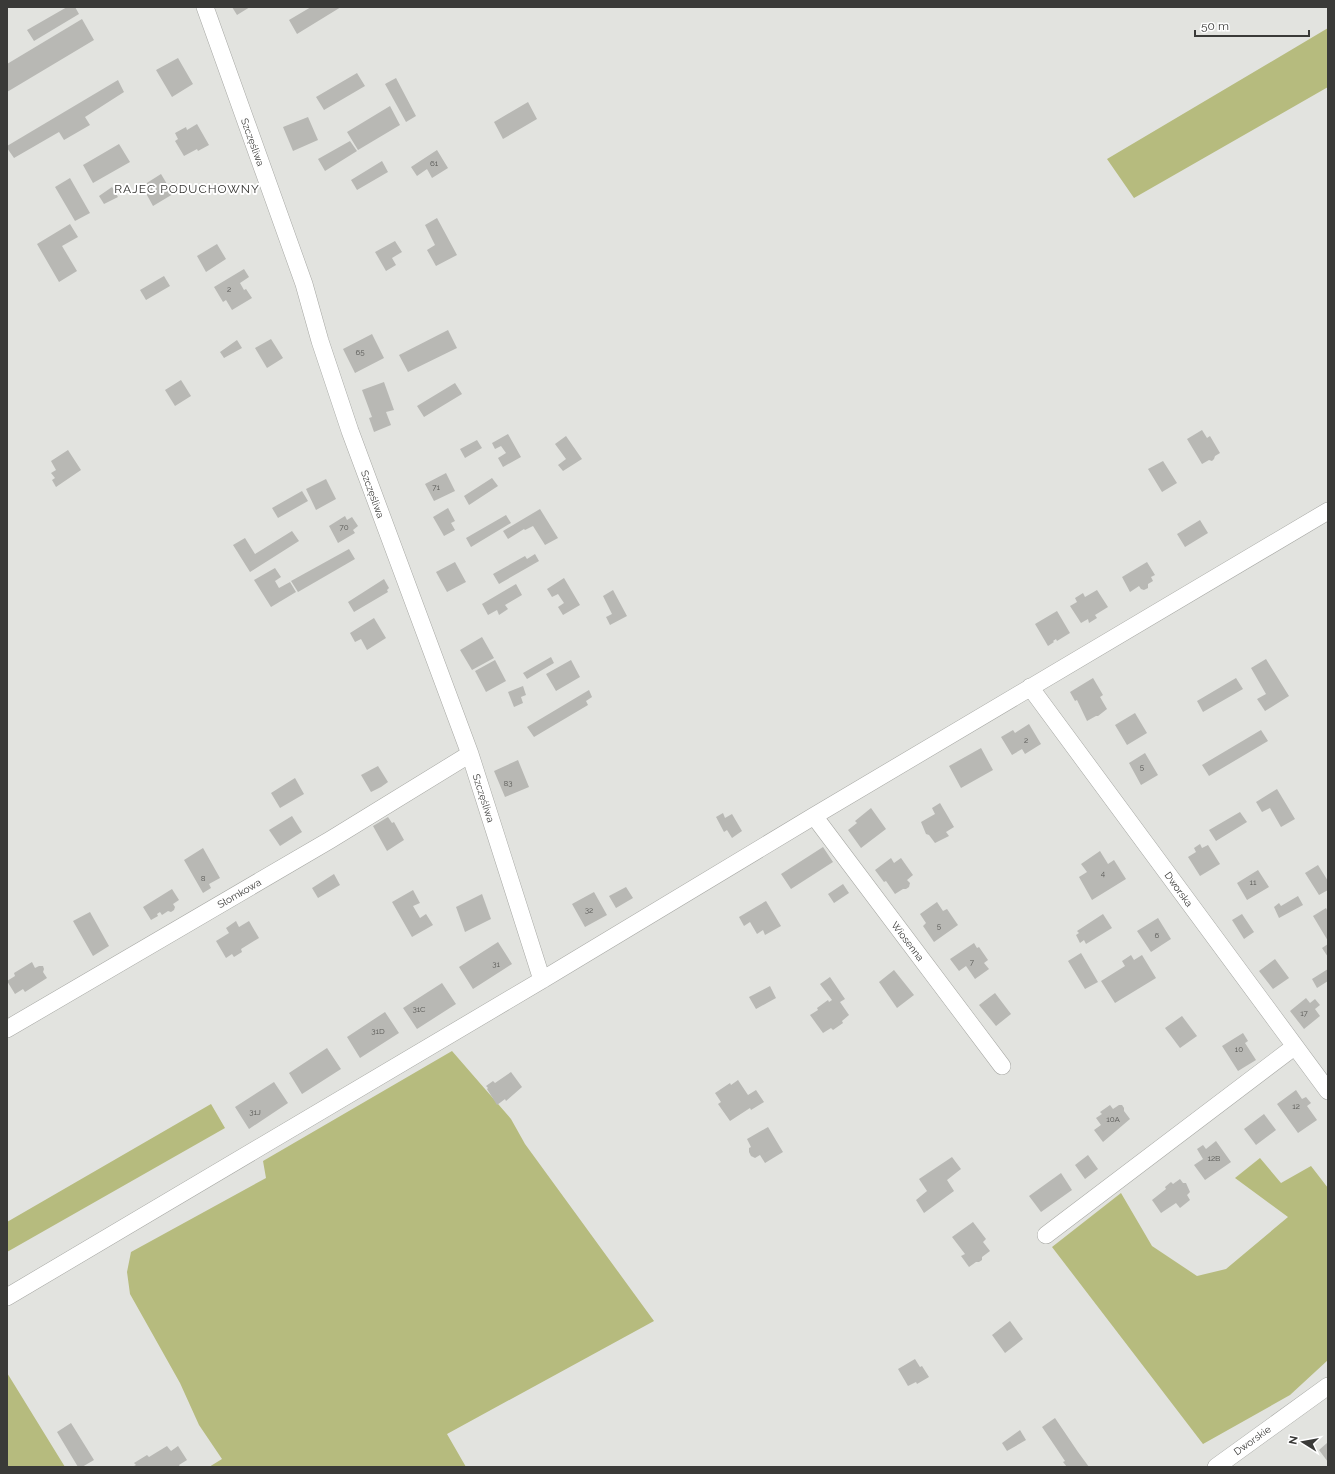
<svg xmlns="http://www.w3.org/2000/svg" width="1335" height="1474" viewBox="0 0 1335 1474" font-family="Raleway,sans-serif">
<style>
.green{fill:#b6bb7e}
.building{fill:#b8b8b4}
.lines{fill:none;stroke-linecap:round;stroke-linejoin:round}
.minor-casing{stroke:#a7a8a4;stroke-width:18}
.minor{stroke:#fff;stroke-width:17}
.labels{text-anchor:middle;stroke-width:4;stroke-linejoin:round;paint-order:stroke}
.number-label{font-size:8px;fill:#5a5a57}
.street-label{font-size:10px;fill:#3a3a38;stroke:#fff}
.quarter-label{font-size:12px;letter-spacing:1px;fill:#333330;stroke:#fff}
</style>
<rect width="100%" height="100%" fill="#e2e3df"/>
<path class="green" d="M 1328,28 L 1328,87 L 1134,198 L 1107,159 Z
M 452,1051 L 511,1119 L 525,1144 L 654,1321 L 447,1434 L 466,1467 L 209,1467 L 222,1459 L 199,1425 L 180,1383 L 130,1294 L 127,1272 L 131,1252 L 266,1178 L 263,1161 Z
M 211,1104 L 225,1128 L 7,1252 L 7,1222 Z
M 1260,1158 L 1281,1183 L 1311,1166 L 1328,1188 L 1328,1360 L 1290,1395 L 1203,1444 L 1052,1247 L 1121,1193 L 1152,1246 L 1197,1276 L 1226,1269 L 1288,1217 L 1235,1178 Z
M 7,1373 L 9,1376 L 65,1467 L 7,1467 Z"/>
<path class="building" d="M 67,7 L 75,7 L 79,14 L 34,41 L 27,30 Z
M 232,7 L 250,7 L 237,15 Z
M 311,7 L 341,7 L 297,34 L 289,20 Z
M 82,19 L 94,40 L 7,92 L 7,64 Z
M 178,58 L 193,84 L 172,97 L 156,70 Z
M 357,73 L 365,86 L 324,110 L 316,97 Z
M 396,78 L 416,116 L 406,122 L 385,84 Z
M 118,80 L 124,92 L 85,117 L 90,125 L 64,140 L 59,132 L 14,158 L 7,148 L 7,146 Z
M 528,102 L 537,119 L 503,139 L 494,122 Z
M 390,106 L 400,125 L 358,150 L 347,132 Z
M 308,117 L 318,140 L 293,151 L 283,127 Z
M 197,124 L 209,145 L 198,151 L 197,149 L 184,156 L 175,141 L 178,139 L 175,133 L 186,127 L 187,130 Z
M 350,141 L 357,151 L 325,171 L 318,159 Z
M 119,144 L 130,162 L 93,183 L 83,165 Z
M 437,150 L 448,168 L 432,178 L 427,169 L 417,176 L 411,167 Z
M 382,161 L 388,172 L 357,190 L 351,180 Z
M 161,174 L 173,194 L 153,206 L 142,186 Z
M 70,178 L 90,213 L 75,221 L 55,187 Z
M 112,187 L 118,197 L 104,204 L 99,196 Z
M 437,218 L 457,255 L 436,266 L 427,250 L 435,245 L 425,225 Z
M 70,224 L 78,237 L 62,246 L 77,271 L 59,282 L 37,244 Z
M 395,241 L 402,252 L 392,258 L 396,265 L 386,271 L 375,252 Z
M 217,244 L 226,259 L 206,272 L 197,256 Z
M 244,269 L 249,277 L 240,283 L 244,290 L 246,289 L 252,298 L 232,310 L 226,300 L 223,302 L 214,287 Z
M 164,276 L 170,286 L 146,300 L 140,290 Z
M 448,330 L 457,348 L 408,372 L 399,355 Z
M 372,334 L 384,358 L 355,373 L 343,349 Z
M 271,339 L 283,358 L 267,368 L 255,348 Z
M 237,340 L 242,348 L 224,358 L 220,352 Z
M 181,380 L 191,396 L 175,406 L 165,390 Z
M 384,382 L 394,410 L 386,412 L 391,425 L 374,432 L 369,418 L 372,417 L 362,390 Z
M 455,383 L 462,394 L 424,417 L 417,406 Z
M 1202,430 L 1207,438 L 1210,436 L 1220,453 L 1215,456 L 1214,459 L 1212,461 L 1209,460 L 1202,464 L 1187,439 Z
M 508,434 L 521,457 L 503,467 L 498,458 L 506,453 L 501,446 L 495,449 L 492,443 Z
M 566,436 L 582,459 L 563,471 L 558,465 L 566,459 L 555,444 Z
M 477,440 L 482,448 L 465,458 L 460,449 Z
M 68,450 L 81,470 L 56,487 L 52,480 L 55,478 L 51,473 L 56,470 L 51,461 Z
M 1163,461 L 1177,483 L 1162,492 L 1148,469 Z
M 446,473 L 455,491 L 434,501 L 425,484 Z
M 492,478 L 498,486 L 469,505 L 464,496 Z
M 326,479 L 336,499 L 316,510 L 306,489 Z
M 302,491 L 308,501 L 278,518 L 272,508 Z
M 448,508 L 455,521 L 451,523 L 455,530 L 444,536 L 433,517 Z
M 540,509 L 558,538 L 545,545 L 533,526 L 525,530 L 524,529 L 508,539 L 503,531 Z
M 506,515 L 511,523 L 471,547 L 466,538 Z
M 345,516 L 347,520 L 352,517 L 358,526 L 353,530 L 355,533 L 338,543 L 329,526 Z
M 1200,520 L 1208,533 L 1185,547 L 1177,534 Z
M 292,531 L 299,541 L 250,572 L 233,545 L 245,538 L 255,554 Z
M 349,549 L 355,559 L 298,592 L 291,581 Z
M 535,554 L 539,561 L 499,584 L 493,574 L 525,556 L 527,559 Z
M 455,562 L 466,582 L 447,592 L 436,572 Z
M 1147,562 L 1155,575 L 1151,577 L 1153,581 L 1148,584 L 1148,588 L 1144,590 L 1141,589 L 1139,586 L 1130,592 L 1122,577 Z
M 275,568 L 281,577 L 275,581 L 279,588 L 290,582 L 296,592 L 271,607 L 254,580 Z
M 564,578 L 580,605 L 563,615 L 558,607 L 564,603 L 558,594 L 552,597 L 547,589 Z
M 384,579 L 389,588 L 387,590 L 388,592 L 354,612 L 348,602 Z
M 516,584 L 522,595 L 505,605 L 508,609 L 499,615 L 497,610 L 488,615 L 482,604 Z
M 613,590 L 627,616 L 610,625 L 606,617 L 612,614 L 603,596 Z
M 1097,590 L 1108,607 L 1095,615 L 1097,618 L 1089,623 L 1088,619 L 1081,623 L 1070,606 L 1077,602 L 1075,598 L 1083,593 L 1085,597 Z
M 1057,611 L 1070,633 L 1057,641 L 1056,639 L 1053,641 L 1054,642 L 1048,646 L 1035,624 Z
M 374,618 L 386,638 L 367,650 L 361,639 L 355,642 L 350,633 Z
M 482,637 L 494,658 L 472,670 L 460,650 Z
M 551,657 L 554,663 L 527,679 L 523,673 Z
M 1266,659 L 1289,696 L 1265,711 L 1257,699 L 1266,694 L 1251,668 Z
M 495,660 L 506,681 L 486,692 L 475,671 Z
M 571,660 L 580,677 L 556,691 L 546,674 Z
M 1093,678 L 1103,695 L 1100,697 L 1107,709 L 1098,716 L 1096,716 L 1087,721 L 1077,700 L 1075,701 L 1070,692 Z
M 1236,678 L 1243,689 L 1203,712 L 1197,701 Z
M 523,686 L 526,695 L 521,697 L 523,703 L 514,707 L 508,692 Z
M 589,690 L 592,697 L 586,701 L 588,705 L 534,737 L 527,727 Z
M 1135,713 L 1147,733 L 1127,745 L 1115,725 Z
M 1029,724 L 1041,744 L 1025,754 L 1022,749 L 1012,755 L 1001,737 L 1013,730 L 1015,733 Z
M 1261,730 L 1268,741 L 1209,776 L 1202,765 Z
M 981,748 L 993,770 L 961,788 L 949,766 Z
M 1145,753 L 1158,775 L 1141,785 L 1129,763 Z
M 518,760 L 529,787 L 505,797 L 494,771 Z
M 378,766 L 388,782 L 381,787 L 371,792 L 361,775 Z
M 295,778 L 304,794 L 280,808 L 271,793 Z
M 1277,789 L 1295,819 L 1281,827 L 1270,808 L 1262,812 L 1256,802 Z
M 940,803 L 954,827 L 946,832 L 949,836 L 935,843 L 929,835 L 926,834 L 921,822 L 935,814 L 932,808 Z
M 871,808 L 886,829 L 861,848 L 848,830 L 857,823 L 855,821 Z
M 1240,812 L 1247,822 L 1216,841 L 1209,830 Z
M 723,813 L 725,818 L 732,814 L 742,831 L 732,838 L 727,830 L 724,832 L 716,817 Z
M 292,816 L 302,832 L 280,846 L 269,830 Z
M 388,817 L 392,823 L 394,822 L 404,840 L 387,851 L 373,826 Z
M 1200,844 L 1202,848 L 1208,845 L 1220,864 L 1200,876 L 1188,857 L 1196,852 L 1194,848 Z
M 823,847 L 833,862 L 791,889 L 781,874 Z
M 203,848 L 220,878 L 209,884 L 211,888 L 203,893 L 184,860 Z
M 1100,851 L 1108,864 L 1114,860 L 1126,879 L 1092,900 L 1079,877 L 1087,872 L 1081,864 Z
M 891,858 L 894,863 L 901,858 L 913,875 L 907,880 L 910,883 L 909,887 L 906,889 L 903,889 L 895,894 L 886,881 L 884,882 L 875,870 Z
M 1318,865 L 1328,881 L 1328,890 L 1319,895 L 1305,873 Z
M 1258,870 L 1269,887 L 1247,900 L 1237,883 Z
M 334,874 L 340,885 L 318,898 L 312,888 Z
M 843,884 L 849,893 L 834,903 L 828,894 Z
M 626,887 L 633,898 L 616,908 L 609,896 Z
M 172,889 L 179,900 L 173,904 L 175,907 L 174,910 L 171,912 L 168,911 L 162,915 L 160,912 L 157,914 L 158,916 L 151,920 L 143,907 Z
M 413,890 L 420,903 L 413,906 L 420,918 L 426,914 L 433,925 L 412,937 L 392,902 Z
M 594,892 L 607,915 L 585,927 L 572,904 Z
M 482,894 L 491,919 L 465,932 L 456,907 Z
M 1298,896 L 1303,905 L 1279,918 L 1274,907 L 1279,903 L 1281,906 Z
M 766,901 L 781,926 L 765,935 L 763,930 L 757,934 L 750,922 L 744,926 L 739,917 Z
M 937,902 L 943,911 L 947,909 L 958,925 L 934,942 L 923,926 L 926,923 L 920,914 Z
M 1326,908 L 1328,912 L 1328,941 L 1313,916 Z
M 90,912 L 109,946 L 93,956 L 73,921 Z
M 1103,914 L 1112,928 L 1086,944 L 1084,940 L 1080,943 L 1076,935 L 1079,933 L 1077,931 Z
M 1242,914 L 1254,932 L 1244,939 L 1232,920 Z
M 1158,918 L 1171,939 L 1151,952 L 1137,931 Z
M 236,921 L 239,927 L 249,921 L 259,938 L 241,949 L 242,952 L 234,957 L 232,954 L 226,958 L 216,941 L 229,933 L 226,928 Z
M 498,942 L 512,964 L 473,989 L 459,967 Z
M 974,943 L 977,948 L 979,947 L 988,960 L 984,963 L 989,969 L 975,979 L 966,966 L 959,971 L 950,959 Z
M 1328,944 L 1328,957 L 1322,948 Z
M 1081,953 L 1098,982 L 1085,989 L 1068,961 Z
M 1131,955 L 1134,960 L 1142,955 L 1156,978 L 1115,1003 L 1101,981 L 1125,966 L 1122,961 Z
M 1275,959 L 1289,978 L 1273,989 L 1259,971 Z
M 32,962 L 35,968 L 39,966 L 43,966 L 44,969 L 43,972 L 47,978 L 25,992 L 23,989 L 15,994 L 7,981 L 15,976 L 14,973 Z
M 1328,969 L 1328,981 L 1317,988 L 1312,979 Z
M 894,970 L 914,995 L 897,1008 L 879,982 Z
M 830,977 L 845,999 L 840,1002 L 849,1015 L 842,1021 L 843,1023 L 833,1030 L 831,1028 L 823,1033 L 810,1015 L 818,1010 L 817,1008 L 828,1000 L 829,1002 L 832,1000 L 820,984 Z
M 442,983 L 456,1004 L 417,1029 L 403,1008 Z
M 770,986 L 776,998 L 756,1009 L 749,997 Z
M 995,993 L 1011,1014 L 996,1026 L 979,1005 Z
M 1306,998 L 1310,1003 L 1315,999 L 1320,1005 L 1315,1009 L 1320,1016 L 1304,1029 L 1290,1011 Z
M 385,1012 L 399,1033 L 360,1058 L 347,1037 Z
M 1182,1016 L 1197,1036 L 1180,1048 L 1165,1028 Z
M 1243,1033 L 1248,1041 L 1245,1043 L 1256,1060 L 1238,1071 L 1222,1046 Z
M 327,1048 L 341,1069 L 302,1094 L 289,1073 Z
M 511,1072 L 522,1087 L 506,1101 L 505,1099 L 497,1105 L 487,1089 L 488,1088 L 486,1086 L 493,1081 L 495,1083 Z
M 738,1080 L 748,1095 L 756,1090 L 764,1102 L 751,1110 L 750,1108 L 730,1121 L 718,1104 L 721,1102 L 715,1093 L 730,1083 L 731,1085 Z
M 274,1082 L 288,1103 L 249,1129 L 235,1107 Z
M 1296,1090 L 1302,1099 L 1306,1097 L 1311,1103 L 1307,1106 L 1317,1120 L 1298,1133 L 1277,1104 Z
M 1110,1105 L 1113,1109 L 1119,1105 L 1122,1105 L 1124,1108 L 1124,1111 L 1130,1119 L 1103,1142 L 1094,1130 L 1101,1125 L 1096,1118 L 1102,1114 L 1100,1112 Z
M 1264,1114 L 1276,1130 L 1256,1145 L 1244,1129 Z
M 768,1127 L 783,1152 L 765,1163 L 760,1155 L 755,1158 L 751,1156 L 749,1152 L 749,1148 L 751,1147 L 747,1139 Z
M 1216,1141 L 1231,1162 L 1205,1180 L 1194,1165 L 1203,1159 L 1197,1149 L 1203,1145 L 1206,1149 Z
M 1088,1155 L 1098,1169 L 1085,1179 L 1075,1165 Z
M 952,1157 L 961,1169 L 947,1180 L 954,1191 L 924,1213 L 916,1200 L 927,1191 L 919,1179 Z
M 1061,1173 L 1072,1190 L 1041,1212 L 1029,1196 Z
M 1180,1179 L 1183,1183 L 1186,1183 L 1190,1192 L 1187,1195 L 1190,1200 L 1180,1208 L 1176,1203 L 1161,1213 L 1152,1200 L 1166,1189 L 1165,1187 L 1171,1182 L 1173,1184 Z
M 973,1222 L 986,1239 L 983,1242 L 990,1251 L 982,1257 L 982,1260 L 979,1262 L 976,1262 L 969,1267 L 961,1256 L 965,1254 L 952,1237 Z
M 1010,1321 L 1023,1339 L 1005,1353 L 992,1335 Z
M 915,1359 L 920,1367 L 922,1366 L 929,1377 L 917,1384 L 916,1382 L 908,1386 L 898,1369 Z
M 1055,1418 L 1078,1452 L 1089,1467 L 1067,1467 L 1063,1462 L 1065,1461 L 1042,1427 Z
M 71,1423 L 94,1460 L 82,1467 L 78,1467 L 57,1432 Z
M 1020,1430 L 1026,1440 L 1007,1451 L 1002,1443 Z
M 1327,1443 L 1328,1444 L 1328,1462 L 1319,1450 Z
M 167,1446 L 171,1451 L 178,1446 L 187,1460 L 179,1465 L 180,1467 L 132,1467 L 136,1465 L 134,1463 L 147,1455 L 149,1457 Z"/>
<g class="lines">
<defs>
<path id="minor" d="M 205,7 L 304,284 L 320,341 L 350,431 L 470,754 L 542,980
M 1030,687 L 1328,1091
M 814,816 L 1002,1066
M 7,1029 L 330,840 L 470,754
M 1046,1235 L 1294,1047
M 7,1297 L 542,980 L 814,816 L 1328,511
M 1216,1467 L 1328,1386"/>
</defs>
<use href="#minor" class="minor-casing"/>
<use href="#minor" class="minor"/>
</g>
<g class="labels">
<g class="number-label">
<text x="434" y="166">61</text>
<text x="229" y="292">2</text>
<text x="360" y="355">65</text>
<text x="436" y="490">71</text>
<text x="344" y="530">70</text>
<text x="1026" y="743">2</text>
<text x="1142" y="770">5</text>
<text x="508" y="786">83</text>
<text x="1103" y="876">4</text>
<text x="203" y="881">8</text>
<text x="1253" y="885">11</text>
<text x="589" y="913">32</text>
<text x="939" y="929">5</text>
<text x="1157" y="938">6</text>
<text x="972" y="965">7</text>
<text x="496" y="967">31</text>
<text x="419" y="1012">31C</text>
<text x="1304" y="1016">17</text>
<text x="378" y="1034">31D</text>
<text x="1239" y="1052">10</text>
<text x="1296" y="1109">12</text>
<text x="255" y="1115">31J</text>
<text x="1113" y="1122">10A</text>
<text x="1214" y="1161">12B</text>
</g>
<g class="street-label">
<text transform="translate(253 142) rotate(70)" y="4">Szczęśliwa</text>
<text transform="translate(373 494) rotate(70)" y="4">Szczęśliwa</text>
<text transform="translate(484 798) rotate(72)" y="4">Szczęśliwa</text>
<text transform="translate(1179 889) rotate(54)" y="4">Dworska</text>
<text transform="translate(239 893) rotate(-30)" y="4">Słomkowa</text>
<text transform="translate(908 941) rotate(53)" y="4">Wiosenna</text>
<text transform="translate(1252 1440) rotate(-36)" y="4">Dworskie</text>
</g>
<g class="quarter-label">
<text x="187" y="193">RAJEC PODUCHOWNY</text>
</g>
</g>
<rect width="1335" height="1474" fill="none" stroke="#3a3a38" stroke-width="16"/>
<g transform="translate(1303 1442) rotate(281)" stroke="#ffffff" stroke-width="3" paint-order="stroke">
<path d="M0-3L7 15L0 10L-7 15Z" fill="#3a3a38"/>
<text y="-6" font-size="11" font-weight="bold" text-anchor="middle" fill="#3a3a38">N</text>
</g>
<path d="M1195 30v6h114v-6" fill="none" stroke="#3a3a38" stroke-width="2"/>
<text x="1201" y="30" font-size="12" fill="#3a3a38" stroke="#ffffff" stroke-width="3" paint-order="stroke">50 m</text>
</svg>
